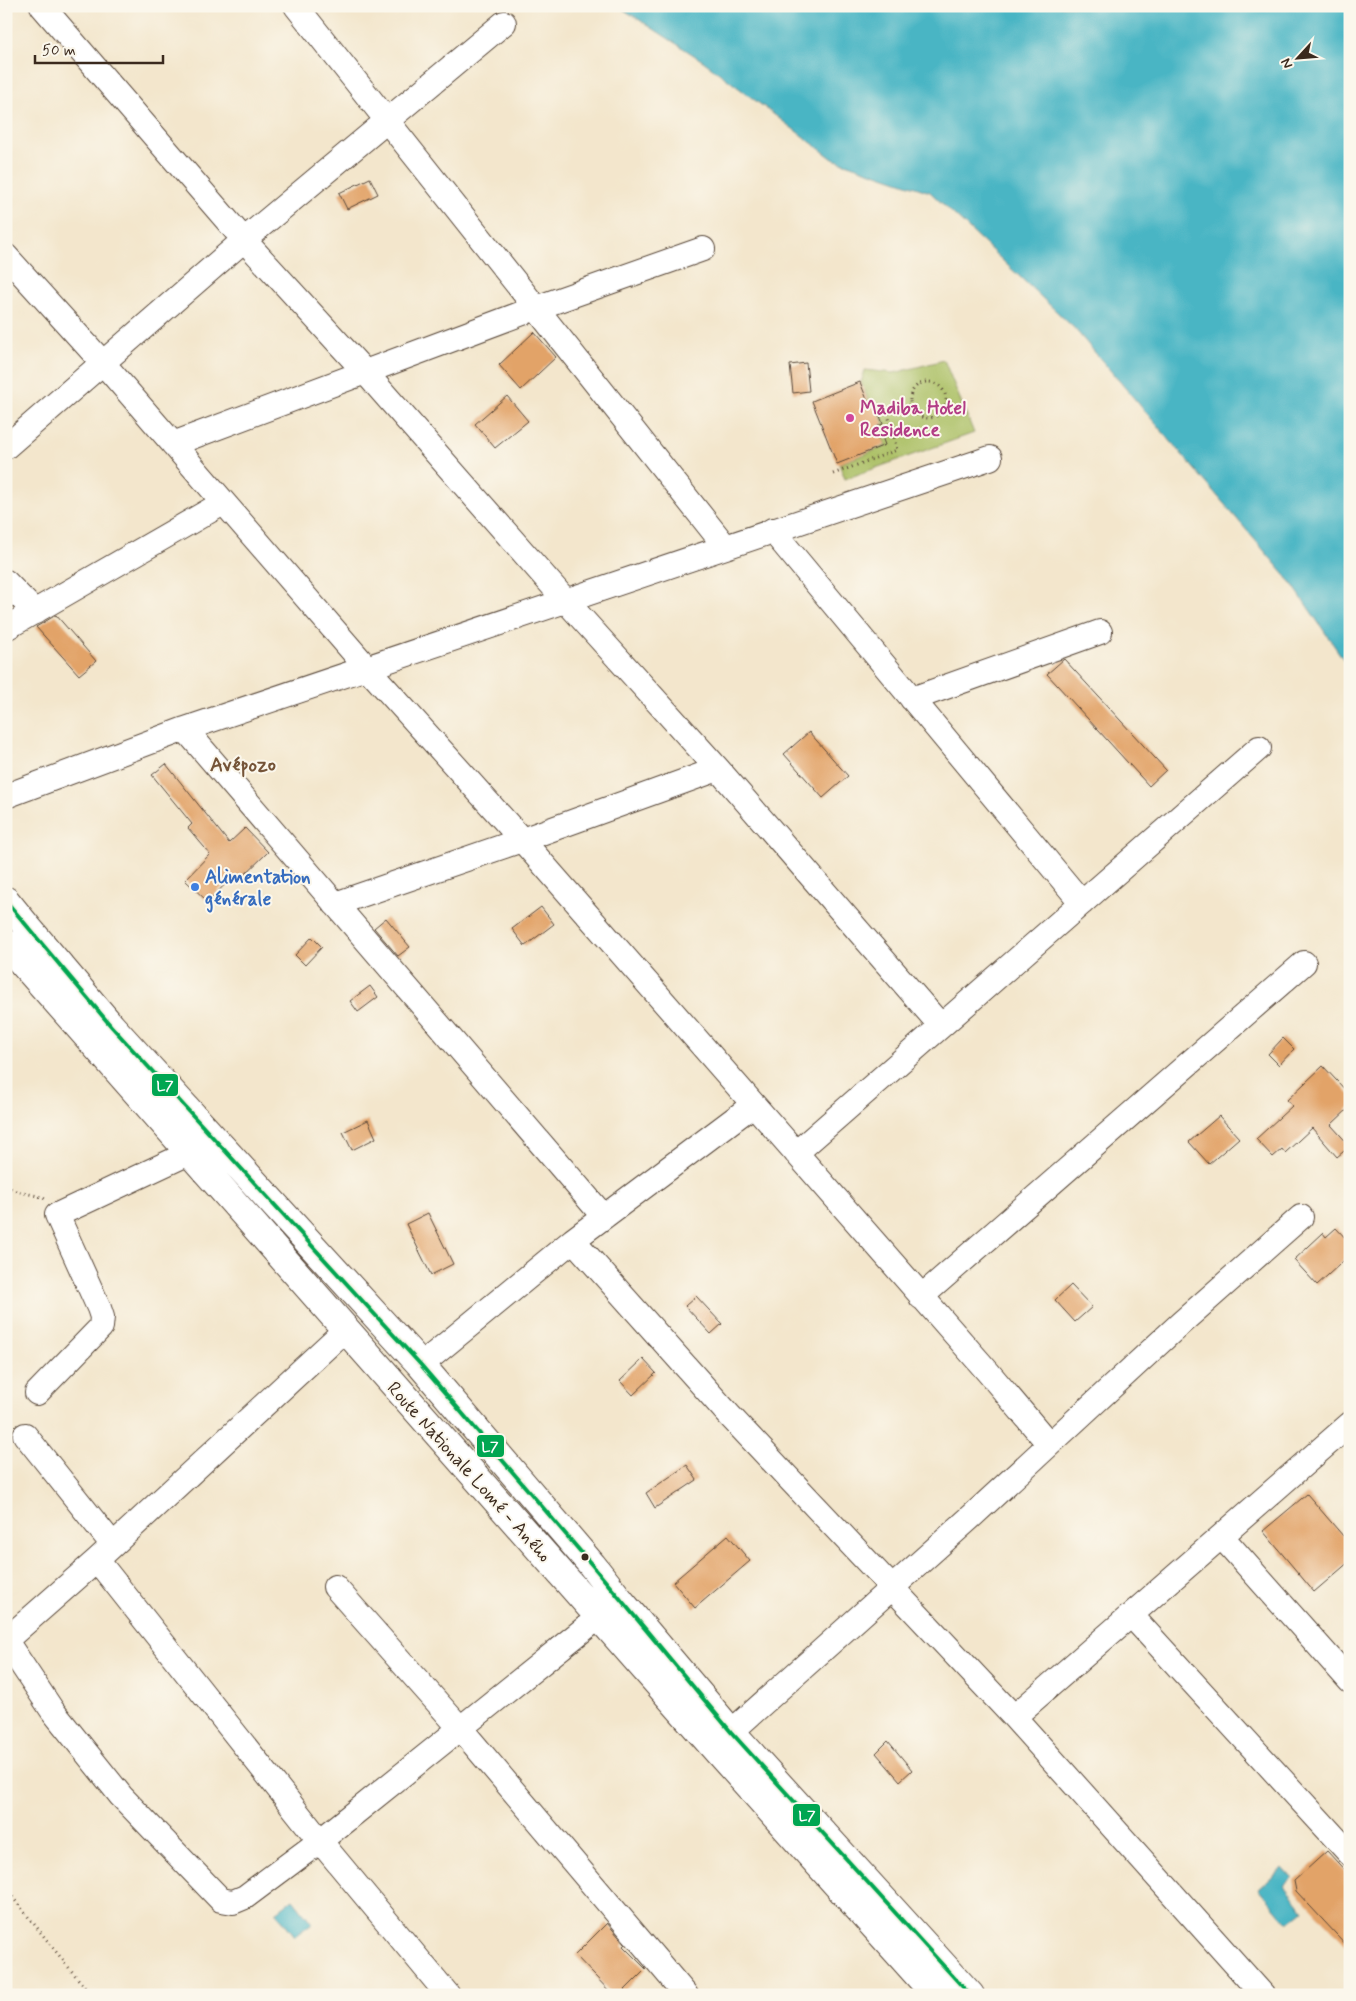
<svg xmlns="http://www.w3.org/2000/svg" width="1356" height="2001" viewBox="0 0 1356 2001" font-family="Mynerve,sans-serif">
<style>
.green{fill:#aabf64;stroke:#727441}
.water{fill:#48b5c4;stroke:#427071}
.building{fill:#e2a368}
.lines{fill:none;stroke-linecap:round;stroke-linejoin:round}
.minor-casing{stroke:#574638;stroke-width:26}
.highway-casing{stroke:#574638;stroke-width:30}
.path{stroke:#574638;stroke-width:3;stroke-dasharray:1 4;stroke-linecap:butt}
.minor{stroke:#fff;stroke-width:24}
.highway{stroke:#fff;stroke-width:28}
.bus-1-casing{stroke:#fbf7ec;stroke-width:8}
.bus-1{stroke:#00a651;stroke-width:4}
.hotel-dot{fill:#d1479c;stroke:#fbf7ec;stroke-width:2}
.shop-dot{fill:#3f7fe0;stroke:#fbf7ec;stroke-width:2}
.bus-dot{fill:#3b2a1e;stroke:#fbf7ec;stroke-width:2}
.labels{text-anchor:middle;stroke-width:4;stroke-linejoin:round;paint-order:stroke}
.hotel-label{font-size:19px;font-weight:bold;fill:#b23c85;stroke:#fbf7ec;text-anchor:start}
.shop-label{font-size:19px;font-weight:bold;fill:#366cbe;stroke:#fbf7ec;text-anchor:start}
.street-label{font-size:19px;fill:#3b2a1e;stroke:#fbf7ec}
.neighbourhood-label{font-size:20px;font-weight:bold;fill:#755438;stroke:#fbf7ec}
.line-badge{stroke:#fbf7ec;stroke-width:2}
.badge-label{font-size:14px;text-anchor:middle;font-weight:bold;fill:#fff}
</style>
<rect width="100%" height="100%" fill="#fbf7ec"/>
<filter id="ink" filterUnits="userSpaceOnUse"><feTurbulence type="fractalNoise" baseFrequency=".02" numOctaves="2"/><feDisplacementMap in="SourceGraphic" scale="10" xChannelSelector="R" yChannelSelector="G"/><feConvolveMatrix kernelMatrix="1 2 1 2 8 2 1 2 1" color-interpolation-filters="sRGB"/></filter>
<filter id="wash" filterUnits="userSpaceOnUse"><feTurbulence type="fractalNoise" baseFrequency=".0096" numOctaves="4" result="noise"/><feDisplacementMap in="SourceGraphic" scale="20" xChannelSelector="R" yChannelSelector="G"/><feGaussianBlur stdDeviation="1.12" result="paint"/><feColorMatrix in="noise" values="0 0 0 0 0 0 0 0 0 0 0 0 0 0 0 0 0 1.4 0 .05"/><feComposite in="paint" operator="in"/></filter>
<g filter="url(#wash)">
<rect width="100%" height="100%" fill="#f3e6cc"/>
<path class="green" d="M 944,360 L 974,433 L 845,479 L 839,464 L 886,446 L 879,427 L 884,424 L 874,400 L 869,402 L 861,382 L 865,370 L 894,373 Z"/>
<path class="water" d="M 618,6 L 1350,6 L 1350,669 L 1290,581 L 1074,328 L 930,192 L 833,159 L 703,61 Z
M 1283,1868 L 1292,1878 L 1284,1886 L 1304,1910 L 1288,1923 L 1259,1889 Z
M 293,1899 L 312,1923 L 295,1936 L 276,1912 Z"/>
<g id="blocks">
<path class="building" d="M 370,178 L 378,194 L 347,209 L 339,193 Z
M 534,332 L 556,357 L 521,390 L 499,365 Z
M 806,363 L 809,391 L 793,393 L 790,365 Z
M 860,382 L 868,402 L 874,400 L 883,424 L 878,426 L 885,445 L 837,464 L 812,401 Z
M 507,396 L 528,421 L 495,448 L 475,424 Z
M 56,615 L 96,661 L 79,675 L 36,627 Z
M 1064,659 L 1166,770 L 1149,786 L 1047,674 Z
M 809,732 L 848,776 L 823,798 L 784,754 Z
M 166,764 L 229,843 L 245,828 L 268,852 L 236,883 L 231,878 L 208,902 L 185,880 L 210,854 L 188,828 L 192,824 L 152,775 Z
M 541,907 L 554,924 L 525,946 L 512,929 Z
M 386,918 L 410,947 L 398,956 L 374,928 Z
M 312,937 L 322,947 L 305,965 L 295,955 Z
M 370,986 L 378,997 L 358,1012 L 350,1001 Z
M 1283,1038 L 1294,1049 L 1279,1065 L 1268,1054 Z
M 1323,1066 L 1350,1095 L 1350,1107 L 1331,1125 L 1350,1146 L 1337,1157 L 1312,1128 L 1285,1153 L 1282,1149 L 1273,1157 L 1256,1139 L 1292,1106 L 1287,1100 Z
M 1219,1116 L 1239,1138 L 1209,1164 L 1189,1142 Z
M 368,1120 L 376,1138 L 352,1150 L 343,1132 Z
M 428,1213 L 453,1264 L 431,1275 L 406,1224 Z
M 1336,1228 L 1350,1243 L 1350,1255 L 1317,1285 L 1294,1260 L 1323,1233 L 1326,1237 Z
M 1071,1285 L 1092,1307 L 1075,1322 L 1055,1300 Z
M 696,1296 L 722,1324 L 711,1334 L 685,1306 Z
M 643,1359 L 656,1373 L 633,1395 L 620,1381 Z
M 687,1465 L 697,1480 L 655,1508 L 646,1493 Z
M 1307,1494 L 1350,1544 L 1350,1561 L 1314,1592 L 1263,1531 Z
M 728,1535 L 750,1561 L 695,1608 L 673,1582 Z
M 888,1741 L 912,1770 L 900,1781 L 876,1753 Z
M 1327,1851 L 1350,1876 L 1350,1949 L 1296,1891 L 1294,1881 Z
M 607,1923 L 625,1944 L 623,1946 L 646,1969 L 620,1995 L 613,1995 L 575,1955 Z"/>
</g>
</g>
<g filter="url(#ink)">
<use href="#blocks" fill-opacity="0" stroke="#574638" stroke-width="1"/>
<g class="lines">
<defs>
<path id="minor" d="M 42,6 L 244,240 L 365,372 L 566,601 L 718,769 L 941,1026
M 296,6 L 725,546
M 6,256 L 103,363 L 368,669 L 522,840 L 988,1372 L 1049,1444
M 173,444 L 536,308 L 703,249
M 6,447 L 244,240 L 504,23
M 772,530 L 1082,903
M 6,582 L 35,612
M 6,628 L 223,503
M 912,699 L 1100,632
M 185,729 L 604,1217
M 6,796 L 185,729 L 990,458
M 335,904 L 522,840 L 718,769
M 796,1153 L 1259,748
M 573,1240 L 729,1415 L 1014,1717 L 1263,1995
M 921,1297 L 1304,963
M 421,1365 L 573,1240 L 753,1105
M 37,1393 L 101,1327 L 102,1317 L 99,1308 L 57,1215 L 189,1153
M 25,1435 L 113,1545
M 1222,1537 L 1350,1681
M 97,1560 L 320,1841 L 448,1995
M 335,1587 L 460,1728 L 686,1995
M 1131,1615 L 1350,1854
M 6,1640 L 97,1560 L 345,1330
M 6,1641 L 52,1710 L 121,1796 L 221,1900 L 233,1902 L 245,1897 L 320,1841 L 599,1617
M 1014,1717 L 1350,1424
M 731,1732 L 972,1516 L 1181,1323 L 1301,1217"/>
<path id="highway" d="M 6,901 L 28,928 L 111,1026 L 421,1365 L 592,1565 L 622,1603 L 731,1732 L 970,1995
M 6,944 L 720,1754 L 936,1995"/>
</defs>
<use href="#minor" class="minor-casing"/>
<use href="#highway" class="highway-casing"/>
<path class="path" d="M910 400a18 18 0 1 1 36 0a18 18 0 1 1-36 0Z
M 879,412 L 911,405
M 833,474 L 897,450 L 887,410
M 6,1186 L 16,1191 L 42,1197 L 46,1200
M 6,1889 L 82,1984 L 92,1995"/>
<use href="#minor" class="minor"/>
<use href="#highway" class="highway"/>
<defs>
<path id="bus-1" d="M 6,901 L 111,1026 L 421,1365 L 592,1565 L 731,1732 L 970,1995"/>
</defs>
<use href="#bus-1" class="bus-1-casing"/>
<use href="#bus-1" class="bus-1"/>
</g>
</g>
<circle class="hotel-dot" cx="850" cy="418" r="5"/>
<circle class="shop-dot" cx="195" cy="887" r="5"/>
<circle class="bus-dot" cx="585" cy="1557" r="4.5"/>
<g class="labels">
<g class="hotel-label">
<text x="860" y="414">Madiba Hotel<tspan x="860" dy="22">Residence</tspan></text>
</g>
<g class="shop-label">
<text x="205" y="883">Alimentation<tspan x="205" dy="22">générale</tspan></text>
</g>
<g class="street-label">
<text transform="translate(470 1471) rotate(48)" y="7">Route Nationale Lomé - Aného</text>
</g>
<g class="neighbourhood-label">
<text x="243" y="771">Avépozo</text>
</g>
</g>
<g class="line-badge">
<rect x="151" y="1073" width="28" height="24" rx="5" fill="#00a651"/>
<rect x="476" y="1434" width="29" height="24" rx="5" fill="#00a651"/>
<rect x="792" y="1803" width="29" height="24" rx="5" fill="#00a651"/>
</g>
<g class="badge-label">
<text x="165" y="1090">L7</text>
<text x="490" y="1451">L7</text>
<text x="807" y="1820">L7</text>
</g>
<rect width="1356" height="2001" fill="none" stroke="#fbf7ec" stroke-width="25"/>
<g transform="translate(1298 58) rotate(244)" stroke="#fbf7ec" stroke-width="4" paint-order="stroke">
<path d="M0-4L9 19L0 12L-9 19Z" fill="#3b2a1e"/>
<text y="-8" font-size="14" font-weight="bold" text-anchor="middle" fill="#3b2a1e">N</text>
</g>
<path d="M35 55v8h128v-8" fill="none" stroke="#3b2a1e" stroke-width="2.5"/>
<text x="42" y="55" font-size="15" fill="#3b2a1e" stroke="#fbf7ec" stroke-width="4" paint-order="stroke">50 m</text>
</svg>
